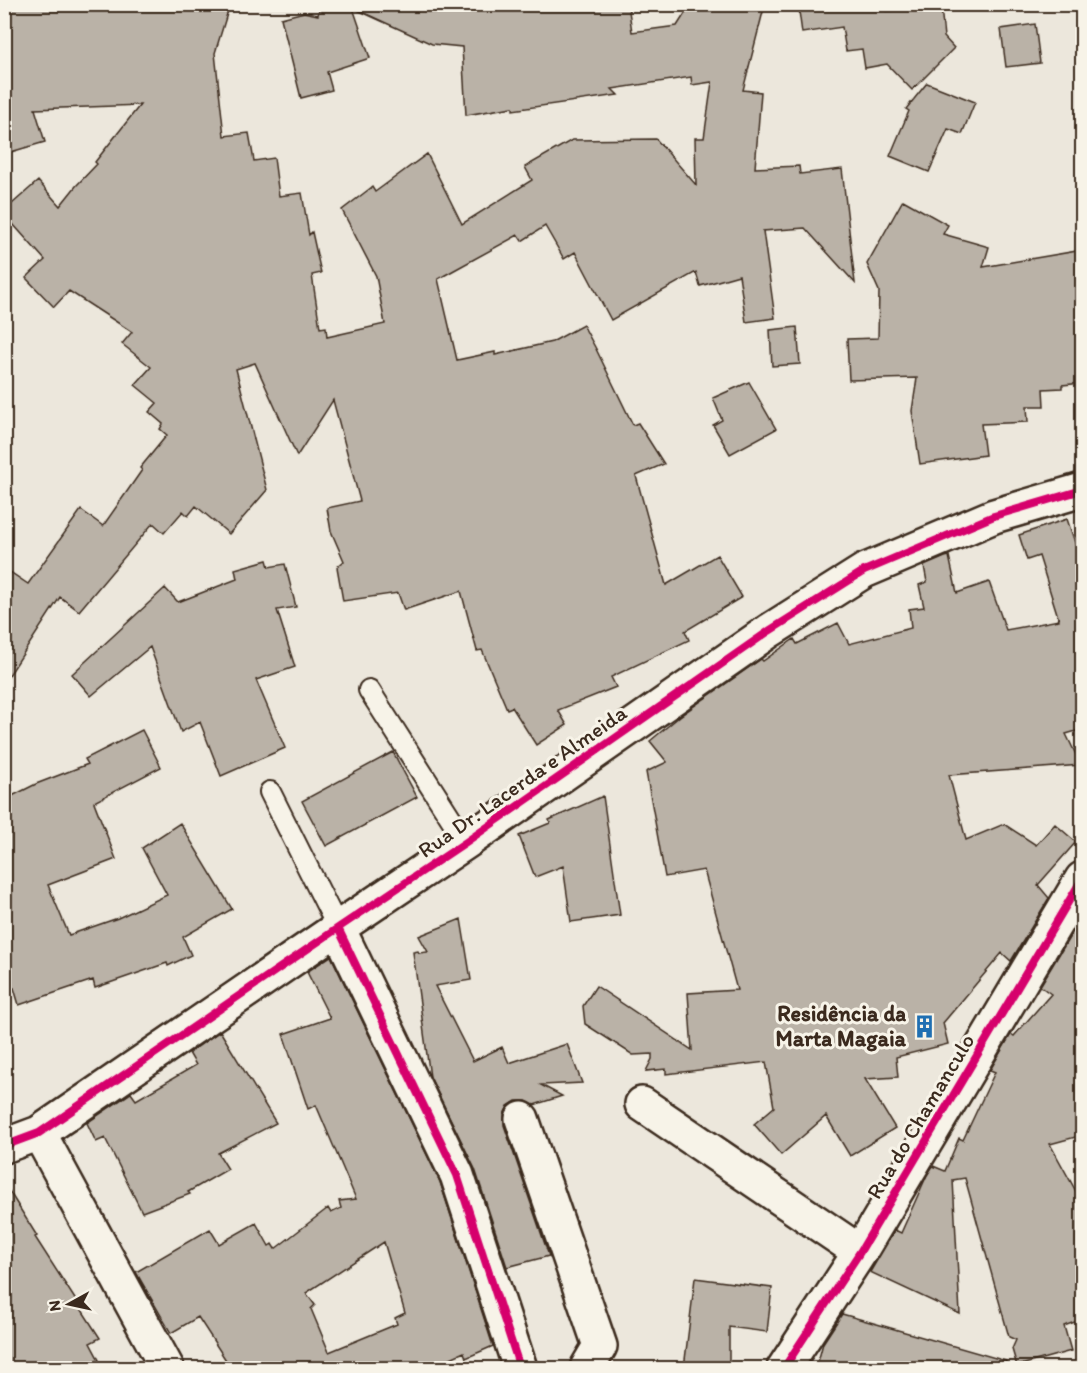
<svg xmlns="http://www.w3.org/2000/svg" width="1087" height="1373" viewBox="0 0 1087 1373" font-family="Itim,sans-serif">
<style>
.building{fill:#bab2a7;stroke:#3b2a1e;stroke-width:1.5;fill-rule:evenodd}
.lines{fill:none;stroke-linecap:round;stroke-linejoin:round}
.service-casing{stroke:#3b2a1e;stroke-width:24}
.minor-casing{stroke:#3b2a1e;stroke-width:38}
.service{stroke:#f7f3e8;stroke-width:20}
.minor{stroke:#f7f3e8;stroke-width:33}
.cycleway-casing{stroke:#f7f3e8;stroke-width:11}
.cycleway{stroke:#d6006c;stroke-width:8}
.labels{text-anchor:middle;stroke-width:6;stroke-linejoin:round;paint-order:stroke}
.street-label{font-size:22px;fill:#3b2a1e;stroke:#f7f3e8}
.poi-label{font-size:22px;font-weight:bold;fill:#3b2a1e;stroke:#f7f3e8;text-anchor:end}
</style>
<rect width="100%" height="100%" fill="#ece7dc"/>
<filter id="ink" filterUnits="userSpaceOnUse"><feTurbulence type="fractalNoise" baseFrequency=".0167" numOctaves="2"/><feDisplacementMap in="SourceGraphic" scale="12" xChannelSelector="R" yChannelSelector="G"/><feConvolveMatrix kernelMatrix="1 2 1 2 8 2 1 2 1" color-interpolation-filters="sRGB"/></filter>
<g filter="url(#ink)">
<path class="building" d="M 38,4 L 230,4 L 215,53 L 224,136 L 249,133 L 254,161 L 274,158 L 279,196 L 302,193 L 309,235 L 312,232 L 321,273 L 312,275 L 320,328 L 326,327 L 327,337 L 385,324 L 376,276 L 342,210 L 372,187 L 375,192 L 427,154 L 462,224 L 532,180 L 525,167 L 572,140 L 656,139 L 696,185 L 695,138 L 704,138 L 712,82 L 692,85 L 691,77 L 612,89 L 618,95 L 513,110 L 513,107 L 466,115 L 462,47 L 432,44 L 353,8 L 370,58 L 327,72 L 332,90 L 301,98 L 281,18 L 304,12 L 318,15 L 320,4 L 628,4 L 632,32 L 677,26 L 691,4 L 765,4 L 743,90 L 761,92 L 755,168 L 799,166 L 800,174 L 842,169 L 855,283 L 805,228 L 763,231 L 775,318 L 746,322 L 739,275 L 700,286 L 696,272 L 611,320 L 575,252 L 564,259 L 545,226 L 522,241 L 518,235 L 438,279 L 457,360 L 495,352 L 495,355 L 552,342 L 583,325 L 596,349 L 633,425 L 638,423 L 664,464 L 636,476 L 666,585 L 717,555 L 742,597 L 685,631 L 689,640 L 611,677 L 616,687 L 558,710 L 567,725 L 536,745 L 512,707 L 507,709 L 482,650 L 477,651 L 461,591 L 404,610 L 398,593 L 343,601 L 337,567 L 344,561 L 331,531 L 327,508 L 360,501 L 333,400 L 297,456 L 255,363 L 236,369 L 267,490 L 229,534 L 196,506 L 188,516 L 183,511 L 164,533 L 153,523 L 79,611 L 60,597 L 4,683 L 4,568 L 28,584 L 81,510 L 103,526 L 142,470 L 140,468 L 167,435 L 160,429 L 163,424 L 149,412 L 157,403 L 135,385 L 151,367 L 122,344 L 132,332 L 69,291 L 54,307 L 26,278 L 45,260 L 4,214 L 4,211 L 38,181 L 60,206 L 76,186 L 97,164 L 95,162 L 140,105 L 35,109 L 45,142 L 4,154 L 4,10 Z
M 798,4 L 885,4 L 886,11 L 941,7 L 944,37 L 954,48 L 912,90 L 887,64 L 865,68 L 862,49 L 846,51 L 842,27 L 802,33 Z
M 1035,24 L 1040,63 L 1006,67 L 1001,29 Z
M 927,83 L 975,102 L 962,134 L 948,129 L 929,172 L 890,156 L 909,111 L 906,109 Z
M 903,200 L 948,225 L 943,234 L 989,247 L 983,267 L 1083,250 L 1083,383 L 1062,385 L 1062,388 L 1043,389 L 1044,406 L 1027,406 L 1028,422 L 981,424 L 985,455 L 920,464 L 912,411 L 917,378 L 849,380 L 847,339 L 878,338 L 879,291 L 867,264 Z
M 797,327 L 800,364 L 772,366 L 770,330 Z
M 749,382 L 776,429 L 730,454 L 713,425 L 722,420 L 713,398 Z
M 1067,519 L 1083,566 L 1083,729 L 1066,734 L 1081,765 L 949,775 L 966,840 L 1004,824 L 1036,845 L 1055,824 L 1076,842 L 1038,885 L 1049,898 L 1011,961 L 1002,953 L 943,1023 L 948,1044 L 896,1057 L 898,1077 L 865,1079 L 895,1128 L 850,1156 L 826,1116 L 781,1155 L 754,1124 L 774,1107 L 766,1062 L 666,1074 L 666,1069 L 646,1071 L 652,1059 L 652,1054 L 633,1055 L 585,1024 L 583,1006 L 596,986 L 692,1050 L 688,993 L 737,990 L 704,870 L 665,877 L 646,772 L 667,762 L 650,741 L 680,716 L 761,659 L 763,661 L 794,639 L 797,644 L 838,623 L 849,644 L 911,628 L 909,609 L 924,607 L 919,585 L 927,582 L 924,566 L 945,557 L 949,556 L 957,593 L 989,582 L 1006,630 L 1059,620 L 1039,556 L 1027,560 L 1019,535 Z
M 267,560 L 269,567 L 285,564 L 296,607 L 277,610 L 295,667 L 256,680 L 285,748 L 221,776 L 200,722 L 181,732 L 150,647 L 91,696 L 72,674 L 165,588 L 178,602 L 237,579 L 235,569 Z
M 142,730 L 161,767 L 94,802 L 116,859 L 48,885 L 69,935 L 118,918 L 167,895 L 142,848 L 180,823 L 232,909 L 183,937 L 191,955 L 168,966 L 167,963 L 95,988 L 93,980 L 19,1005 L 14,988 L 4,991 L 4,800 L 36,784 L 88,764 L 85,759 Z
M 393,752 L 417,797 L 326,846 L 302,801 Z
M 603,796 L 620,915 L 571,922 L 563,866 L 535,877 L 519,836 L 550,823 L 549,820 Z
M 461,919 L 471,980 L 435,986 L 473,1061 L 502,1047 L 509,1063 L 567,1044 L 582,1083 L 541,1085 L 562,1096 L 534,1105 L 526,1101 L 516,1101 L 508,1106 L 504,1115 L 504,1125 L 549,1256 L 507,1267 L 475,1169 L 430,1077 L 413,952 L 418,951 L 419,953 L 428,952 L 419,936 Z
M 1075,928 L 1083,936 L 1083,1135 L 1050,1144 L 1083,1204 L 1083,1319 L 1064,1326 L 1071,1351 L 1017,1366 L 1012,1349 L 1016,1340 L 1009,1337 L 965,1178 L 953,1180 L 960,1314 L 870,1272 L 895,1230 L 901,1233 L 927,1175 L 933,1166 L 945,1171 L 959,1138 L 963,1140 L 995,1072 L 990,1070 L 1011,1034 L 1014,1036 L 1051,994 L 1040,986 Z
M 331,956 L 440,1182 L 493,1346 L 466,1358 L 464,1352 L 428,1368 L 231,1368 L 198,1317 L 171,1333 L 136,1272 L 210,1229 L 219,1244 L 256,1223 L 269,1246 L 272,1244 L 275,1249 L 328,1208 L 331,1213 L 341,1208 L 339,1201 L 356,1199 L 316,1105 L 308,1109 L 283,1034 L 330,1018 L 307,972 ZM 384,1242 L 405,1313 L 395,1318 L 397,1324 L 329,1352 L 311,1309 L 315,1305 L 306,1293 Z
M 220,1031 L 276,1123 L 218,1153 L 228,1169 L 188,1192 L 190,1194 L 142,1212 L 105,1138 L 96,1142 L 87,1123 L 131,1093 L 136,1100 L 196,1065 L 189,1053 Z
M 4,1183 L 37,1236 L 35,1237 L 100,1338 L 90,1343 L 99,1360 L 82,1368 L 4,1368 Z
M 695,1278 L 772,1288 L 767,1332 L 729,1327 L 729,1368 L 684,1368 Z
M 842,1314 L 1006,1361 L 1005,1368 L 841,1368 L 818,1362 L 823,1343 Z"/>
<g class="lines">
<defs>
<path id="service" d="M 369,690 L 466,842
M 270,792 L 338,928"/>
<path id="minor" d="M 338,928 L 457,1175 L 520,1368
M 642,1104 L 860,1252
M 522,1119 L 600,1346 L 587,1368
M 39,1133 L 167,1368
M 4,1146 L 39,1133 L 338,928 L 466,842 L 769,631 L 864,571 L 994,516 L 1082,490
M 784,1368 L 860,1252 L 1082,879"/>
</defs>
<use href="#service" class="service-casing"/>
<use href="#minor" class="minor-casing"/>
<use href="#service" class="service"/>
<use href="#minor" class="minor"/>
<defs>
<path id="cycleway" d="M 338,928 L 457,1175 L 520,1368
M 4,1146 L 39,1133 L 338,928 L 466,842 L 769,631 L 864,571 L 994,516 L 1082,490
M 784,1368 L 860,1252 L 1082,879"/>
</defs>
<use href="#cycleway" class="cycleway-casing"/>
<use href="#cycleway" class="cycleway"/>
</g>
</g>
<defs>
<symbol id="building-bare" viewBox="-9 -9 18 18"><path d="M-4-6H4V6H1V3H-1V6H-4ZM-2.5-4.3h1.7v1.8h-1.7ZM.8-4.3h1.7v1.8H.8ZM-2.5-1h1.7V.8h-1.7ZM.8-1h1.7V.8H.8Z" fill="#1f6fb2" stroke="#f7f3e8" stroke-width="2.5" paint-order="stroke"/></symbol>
</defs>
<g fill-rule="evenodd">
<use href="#building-bare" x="908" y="1010" width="33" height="33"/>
</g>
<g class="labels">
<g class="street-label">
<text transform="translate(522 781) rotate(-35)" y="8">Rua Dr. Lacerda e Almeida</text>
<text transform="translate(920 1116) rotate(-59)" y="8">Rua do Chamanculo</text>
</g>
<g class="poi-label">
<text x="906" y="1021">Residência da<tspan x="906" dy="25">Marta Magaia</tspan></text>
</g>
</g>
<rect width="1087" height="1373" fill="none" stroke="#f7f3e8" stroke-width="24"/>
<rect x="12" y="12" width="1063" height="1349" fill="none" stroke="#3b2a1e" stroke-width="2" filter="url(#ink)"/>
<g transform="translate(69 1304) rotate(262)" stroke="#f7f3e8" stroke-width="4.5" paint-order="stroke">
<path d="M0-4.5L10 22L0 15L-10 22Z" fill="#3b2a1e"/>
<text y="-9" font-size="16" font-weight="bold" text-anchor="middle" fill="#3b2a1e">N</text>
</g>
</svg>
